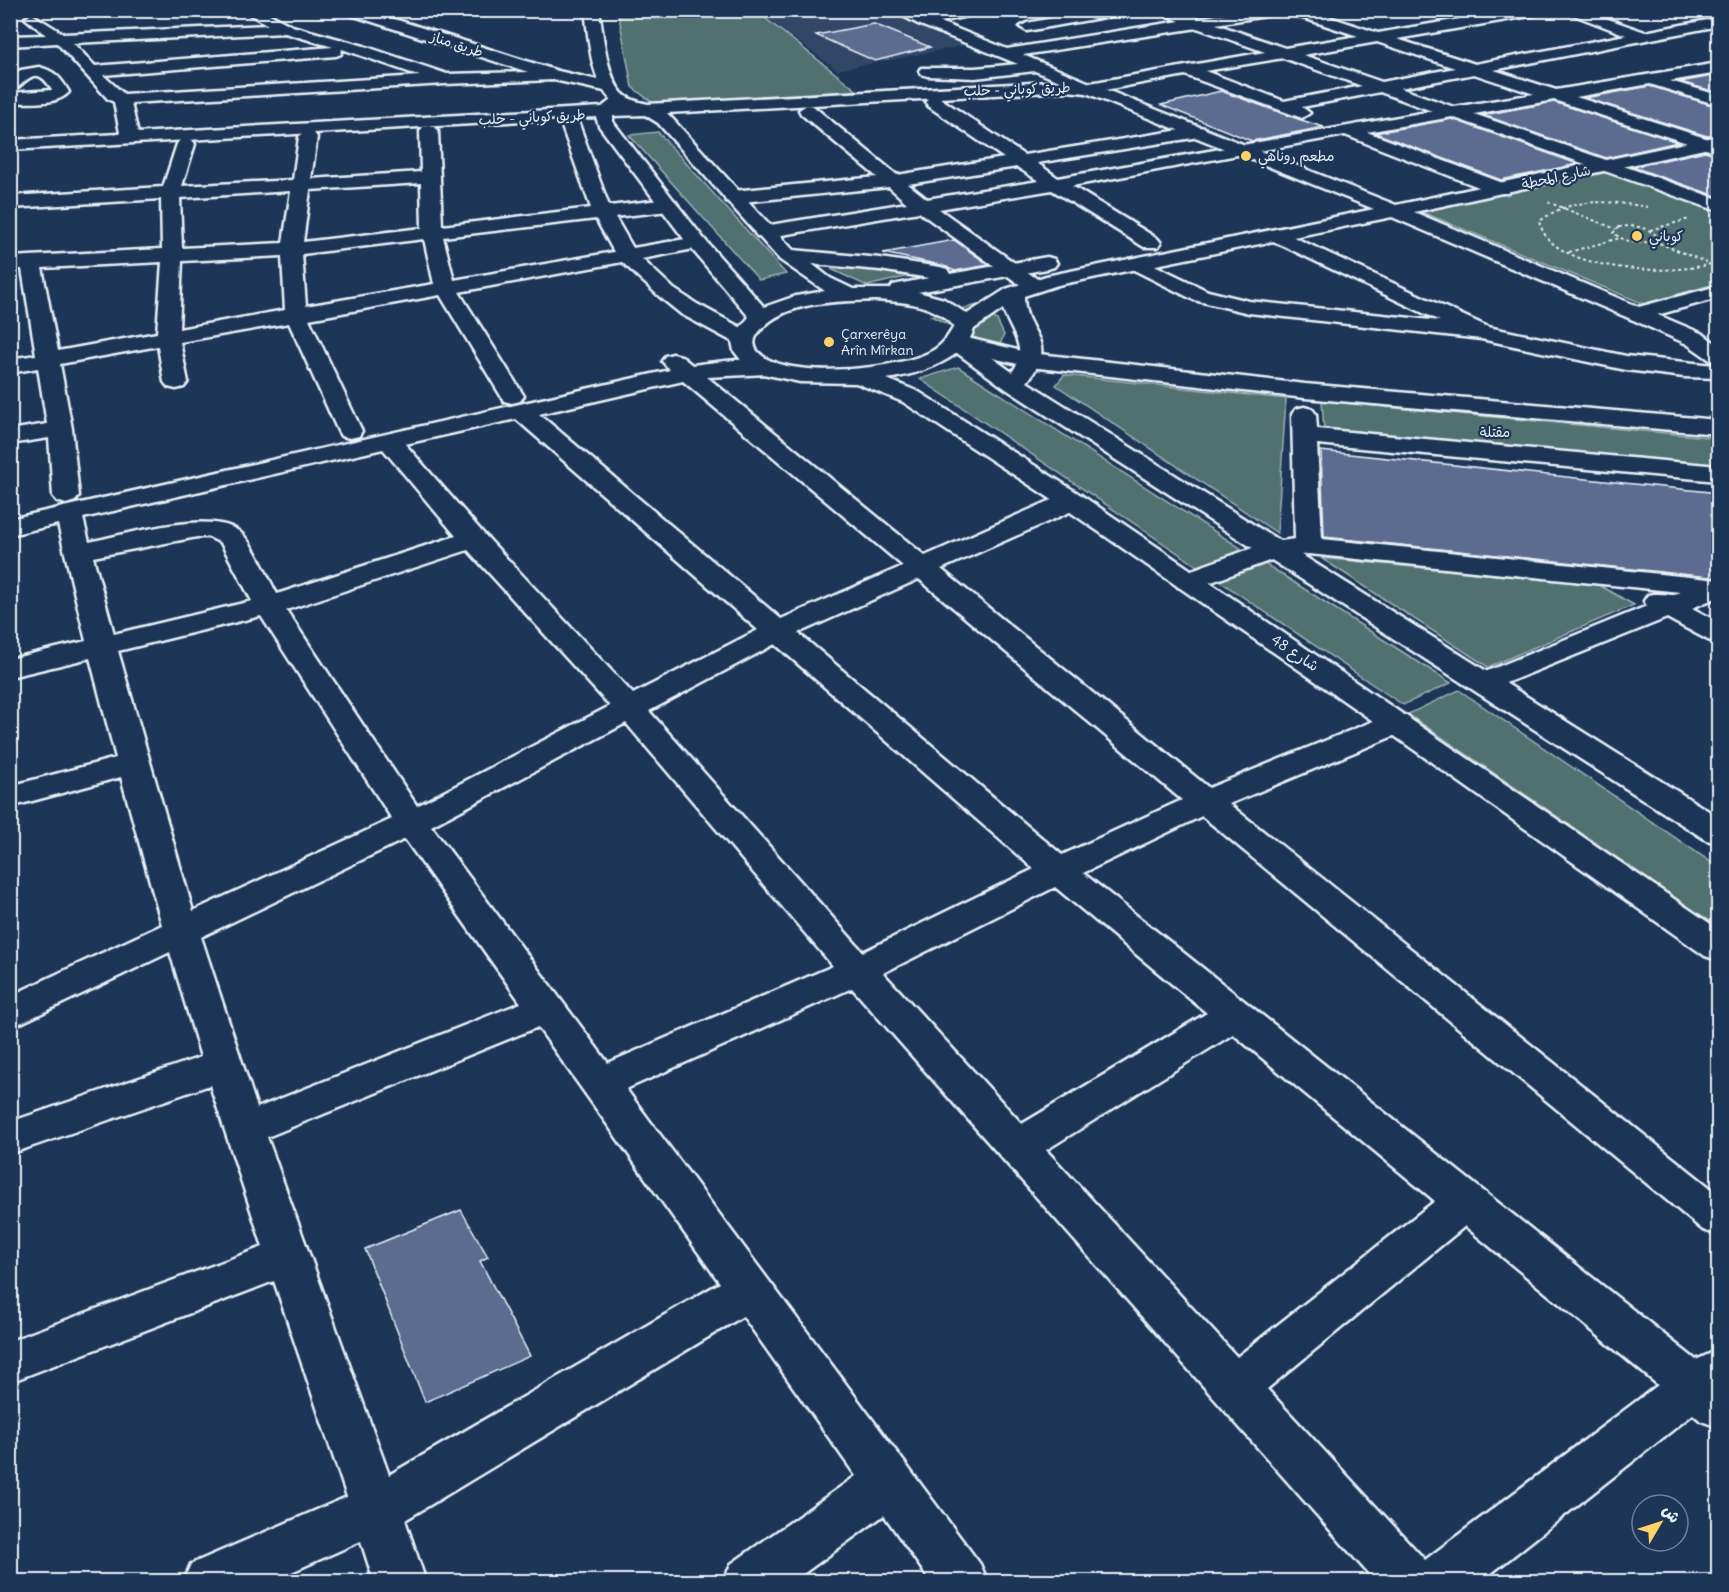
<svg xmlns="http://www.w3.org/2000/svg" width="1729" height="1592" viewBox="0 0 1729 1592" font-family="Delius,'Playpen Sans Arabic',sans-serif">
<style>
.built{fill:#304668}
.green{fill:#51706f;stroke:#9cb0b4;stroke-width:1.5}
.building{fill:#5c6c90;stroke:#e8f1f8;stroke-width:1.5}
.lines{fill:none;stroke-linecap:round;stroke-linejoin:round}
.minor-casing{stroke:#e8f1f8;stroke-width:5}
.major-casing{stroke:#e8f1f8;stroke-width:5}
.path{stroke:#e8f1f8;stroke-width:2;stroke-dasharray:3 3;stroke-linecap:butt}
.minor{fill:#1d3557;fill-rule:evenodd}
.major{fill:#1d3557;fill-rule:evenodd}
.poi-dot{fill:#ffd166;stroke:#1d3557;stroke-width:2}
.labels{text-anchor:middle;stroke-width:4.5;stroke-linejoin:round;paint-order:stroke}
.far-street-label{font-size:14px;fill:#e8f1f8;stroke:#1d3557}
.far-poi-label{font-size:14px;fill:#e8f1f8;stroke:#1d3557;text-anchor:start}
.far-neighbourhood-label{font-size:14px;fill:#e8f1f8;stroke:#1d3557}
.street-label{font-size:15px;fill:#e8f1f8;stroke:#1d3557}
</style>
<rect width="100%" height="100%" fill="#1d3557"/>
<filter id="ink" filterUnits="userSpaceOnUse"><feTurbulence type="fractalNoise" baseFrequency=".0167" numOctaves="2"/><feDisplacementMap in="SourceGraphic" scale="12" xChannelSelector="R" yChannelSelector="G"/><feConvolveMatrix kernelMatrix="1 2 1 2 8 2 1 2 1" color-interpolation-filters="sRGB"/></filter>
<g filter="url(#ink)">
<path class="built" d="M 757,11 L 887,11 L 967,45 L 837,70 Z"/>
<path class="green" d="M 618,11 L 756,11 L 860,93 L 657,106 L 632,87 Z
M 658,132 L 786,274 L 759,280 L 629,135 Z
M 1608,172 L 1718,210 L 1718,283 L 1644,304 L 1422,212 Z
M 831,269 L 870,269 L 914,275 L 867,286 Z
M 978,305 L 997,320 L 1004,335 L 998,349 L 931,316 Z
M 958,367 L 1451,683 L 1403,705 L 920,379 Z
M 1064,375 L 1286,399 L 1277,533 L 1056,385 Z
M 1322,401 L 1718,438 L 1718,467 L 1324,431 Z
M 1321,558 L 1599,585 L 1634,605 L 1488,667 Z
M 1459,690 L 1718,867 L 1718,927 L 1408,714 Z"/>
<path class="building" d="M 874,24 L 930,47 L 875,61 L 816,35 Z
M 1718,75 L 1719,93 L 1680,82 Z
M 1650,86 L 1719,107 L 1719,134 L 1707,136 L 1585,98 Z
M 1221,91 L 1301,120 L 1324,127 L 1252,141 L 1161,105 Z
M 1554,102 L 1678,142 L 1606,158 L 1483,115 Z
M 1452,119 L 1578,164 L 1501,180 L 1375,133 Z
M 1705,151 L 1719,155 L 1719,197 L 1633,167 Z
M 954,240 L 989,265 L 955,271 L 941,265 L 883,253 Z
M 1321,451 L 1719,493 L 1719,578 L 1324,537 Z
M 461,1210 L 488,1257 L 480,1261 L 530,1356 L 425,1402 L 365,1249 Z"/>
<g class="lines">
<defs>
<path id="minor" d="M 243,10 L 262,10 L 292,26 L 364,46 L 447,74 L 528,72 L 345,13 L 343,10 L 366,10 L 558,71 L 615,84 L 617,87 L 609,92 L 554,80 L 445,84 L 131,103 L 139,138 L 136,142 L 124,142 L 121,138 L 114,102 L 108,99 L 57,43 L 10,46 L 10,36 L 46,35 L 25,18 L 32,14 L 64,34 L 268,25 ZM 285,33 L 333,47 L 95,66 L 73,43 ZM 342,49 L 420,76 L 124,94 L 103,75 L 336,56 L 341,54 Z
M 892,10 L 913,10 L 926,16 L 953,10 L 983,10 L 981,13 L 940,22 L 1007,49 L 1180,21 L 1154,10 L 1176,10 L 1199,18 L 1249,10 L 1286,10 L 1279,14 L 1216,24 L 1285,48 L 1358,36 L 1288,13 L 1286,10 L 1309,10 L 1378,33 L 1512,10 L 1548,10 L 1541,14 L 1397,39 L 1475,64 L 1626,35 L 1561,10 L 1583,10 L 1645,32 L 1718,18 L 1718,26 L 1494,70 L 1556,90 L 1718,63 L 1718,73 L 1670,81 L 1718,95 L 1718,105 L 1650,84 L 1576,97 L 1718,142 L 1718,153 L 1554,100 L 1474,114 L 1718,199 L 1718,211 L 1452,117 L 1367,132 L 1508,185 L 1510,189 L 1508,193 L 1494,193 L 1345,135 L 1072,186 L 1158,239 L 1161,243 L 1158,247 L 1144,247 L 1052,190 L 939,209 L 1040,281 L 1043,285 L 1040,289 L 1033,291 L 1026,289 L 919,212 L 764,238 L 757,236 L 754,232 L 757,228 L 764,226 L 907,203 L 889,187 L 733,203 L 726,201 L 724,197 L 726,193 L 733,191 L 877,177 L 801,114 L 799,110 L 807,105 L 813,106 L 897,175 L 1004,158 L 928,106 L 926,102 L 928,98 L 940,98 L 1024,155 L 1199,127 L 1205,128 L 1208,132 L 1205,136 L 1199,137 L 1037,163 L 1058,178 L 1432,111 L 1380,92 L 1302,107 L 1310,113 L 1302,118 L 1185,75 L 1089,93 L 1035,71 L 975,78 L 927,76 L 921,74 L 919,71 L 921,68 L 975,68 L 1018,64 L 918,24 ZM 1197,28 L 1265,52 L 1090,83 L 1023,55 ZM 1377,42 L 1455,68 L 1382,82 L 1303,55 ZM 1283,58 L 1362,86 L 1284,101 L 1205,71 ZM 1474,74 L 1534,94 L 1454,107 L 1400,88 ZM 1017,167 L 1039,181 L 927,199 L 908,184 Z
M 1095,10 L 1129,10 L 1122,14 L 1027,31 L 1020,27 L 1027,23 Z
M 39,67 C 55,71 61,78 69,92 C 57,106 28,102 10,103 L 10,93 L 52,90 C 34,59 24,88 10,92 L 11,75 L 21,70 Z
M 570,119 L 576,120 L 579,124 L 609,206 L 668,199 L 675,201 L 678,205 L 675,209 L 668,211 L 615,217 L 633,248 L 697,237 L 704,239 L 707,243 L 704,247 L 642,259 L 674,289 L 697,304 L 751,333 L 754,338 L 751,343 L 743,345 L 735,343 L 681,314 L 660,297 L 622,262 L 459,292 L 524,396 L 520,401 L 512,403 L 504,401 L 440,295 L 309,319 L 362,431 L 359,436 L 350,438 L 341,436 L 338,431 L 289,323 L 180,342 L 188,382 L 184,387 L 176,389 L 168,387 L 164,382 L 158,346 L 60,364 L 72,429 L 79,496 L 75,501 L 66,504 L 57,501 L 53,496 L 49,438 L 10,444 L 10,430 L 47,424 L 38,368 L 10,373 L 10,359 L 36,355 L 22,269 L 10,269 L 10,257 L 162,249 L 161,199 L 10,208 L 10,196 L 163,187 L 177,144 L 180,140 L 192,140 L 195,144 L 182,186 L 293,180 L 299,137 L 302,133 L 314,133 L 317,137 L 311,179 L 421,172 L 420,131 L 423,127 L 435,127 L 438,131 L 442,226 L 591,208 L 561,124 L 564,120 ZM 421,183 L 422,228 L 303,242 L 310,190 ZM 291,191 L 283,243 L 182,248 L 180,198 ZM 596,219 L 614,252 L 454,280 L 443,237 ZM 424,239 L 434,284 L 306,306 L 302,254 ZM 282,256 L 285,310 L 179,329 L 182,261 ZM 162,262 L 157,333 L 58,351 L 42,268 Z
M 1276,229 L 1488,327 L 1626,356 L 1714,365 L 1718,366 L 1718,378 L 1684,377 L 1626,370 L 1481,339 L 1249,313 L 1194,300 L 1128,267 L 1125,263 L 1128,259 L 1142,259 L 1208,291 L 1249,301 L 1440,321 L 1269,239 L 1266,235 L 1269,231 Z
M 1718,286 L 1718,298 L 1639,320 L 1631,319 L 1628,314 L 1631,309 Z
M 959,336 L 1030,353 L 1305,384 L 1718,420 L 1718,434 L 1305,398 L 1030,367 L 951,348 L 948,343 L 951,338 Z
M 673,354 L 681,356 L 692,365 C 718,362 749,356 775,362 L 778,367 L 775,372 L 767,374 L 707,377 L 925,556 L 1063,495 L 1072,493 L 1081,495 L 1085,501 L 1081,507 L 941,569 L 1209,788 L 1386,716 L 1397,714 L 1408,716 L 1413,723 L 1408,730 L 1229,804 L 1718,1194 L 1718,1235 L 1703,1230 L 1202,816 L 1083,873 L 1696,1360 L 1718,1350 L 1718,1427 L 1701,1421 L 1693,1414 L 1480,1582 L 1376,1582 L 852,988 L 626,1089 L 980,1564 L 988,1582 L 931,1582 L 884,1515 L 792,1582 L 723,1582 L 731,1564 L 856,1476 L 743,1316 L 405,1520 L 426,1582 L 374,1582 L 361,1541 L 269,1582 L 183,1582 L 191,1564 L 347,1497 L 274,1281 L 10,1382 L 10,1341 L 263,1247 L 210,1085 L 10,1154 L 10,1122 L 201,1057 L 170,952 L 23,1022 L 10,1026 L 10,996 L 162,925 L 121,777 L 10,807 L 10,786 L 116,758 L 90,658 L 10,677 L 10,659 L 86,641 L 58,524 L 10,535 L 10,519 L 670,370 L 662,361 L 665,356 ZM 683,381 L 903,566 L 781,619 L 539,414 ZM 516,419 L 758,630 L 633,694 L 483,533 L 405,444 ZM 383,449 L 456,536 L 277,594 C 268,578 254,545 242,534 C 216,507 124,535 89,542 L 83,518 ZM 197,537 L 209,537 L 221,543 L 252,601 L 114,634 L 93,557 ZM 468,550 L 610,706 L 417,806 L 286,610 ZM 919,579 L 1182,800 L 1062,855 L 798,633 ZM 261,616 L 392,819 L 193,911 L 118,651 ZM 775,644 L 1034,869 L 863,952 L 649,711 ZM 626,723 L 833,966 L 608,1063 L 431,826 ZM 405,839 L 521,1003 L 257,1108 L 201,937 ZM 1055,887 L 1207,1013 L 1022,1124 L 883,973 ZM 538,1027 L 720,1283 L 389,1475 L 267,1137 ZM 1233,1034 L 1435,1201 L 1237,1357 L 1046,1150 ZM 1465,1226 L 1658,1385 L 1425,1560 L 1267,1389 Z
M 1304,407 L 1312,409 L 1316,414 L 1317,429 L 1718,466 L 1718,481 L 1317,444 L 1322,539 L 1718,580 L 1718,597 L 1692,608 L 1718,622 L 1718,643 L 1708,640 L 1667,618 L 1486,691 L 1475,688 L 1471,682 L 1475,676 L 1647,606 L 1644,601 L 1648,595 C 1660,592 1668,597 1680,592 L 1309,554 L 1280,557 L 1198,587 L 1188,589 L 1178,587 L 1174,581 L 1178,575 L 1266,543 L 1295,539 L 1292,414 L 1296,409 Z"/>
<path id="major" d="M 585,10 L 599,10 C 603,33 606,76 622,93 C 629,100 639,102 648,104 L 1067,81 L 1089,83 L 1396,205 L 1718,136 L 1718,146 L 1414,212 L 1703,334 L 1718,345 L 1718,362 L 1710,360 L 1687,344 L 1631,319 L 1392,217 L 1058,285 L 1024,296 C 1024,337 1061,338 1027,382 L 1718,817 L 1718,843 L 1706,840 L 1006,389 L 957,353 C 936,368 913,375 887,379 L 919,392 L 1081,495 L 1718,929 L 1718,960 L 1705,956 L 1386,730 L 1063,507 L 903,402 L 856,383 L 800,382 L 763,374 L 744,364 L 734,351 L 732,341 L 734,335 L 749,317 L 690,247 L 599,126 L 596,117 L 10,150 L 10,140 L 602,107 L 611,100 C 590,78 589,39 585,10 ZM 1067,91 L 1086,93 L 1374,209 L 1046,276 L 1006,289 L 967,314 L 944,299 L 918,292 L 1047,269 L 1054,267 L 1057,263 L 1054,259 L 1047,257 L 950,274 L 947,269 L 940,267 L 880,258 L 793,250 L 667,113 ZM 645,115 L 658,123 L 780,260 L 825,291 L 796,296 L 764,307 L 704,239 L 613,122 L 613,116 ZM 812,264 L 880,270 L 929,278 L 893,285 L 890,289 L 853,289 L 830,278 ZM 875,300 C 904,302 933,303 954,326 C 947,339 940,348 926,354 C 894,369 784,381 758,352 C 752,345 754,338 759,332 C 784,300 839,302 875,300 ZM 1003,309 C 1010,331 1030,349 1012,372 L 969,341 L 974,329 Z"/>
</defs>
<use href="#minor" class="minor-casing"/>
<use href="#major" class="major-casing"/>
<path class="path" d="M 1548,202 L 1616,229
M 1648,207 C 1610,201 1570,196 1539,222 C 1541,227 1544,234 1548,239 C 1580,273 1676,276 1718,262
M 1619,227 C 1633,225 1647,226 1658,237 C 1643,247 1627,243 1613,233 Z
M 1650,230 L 1689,219
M 1654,241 L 1718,267
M 1569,252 L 1620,238"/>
<use href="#minor" class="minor"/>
<use href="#major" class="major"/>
</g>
</g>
<g class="poi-dot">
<circle cx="1246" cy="156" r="6"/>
<circle cx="1637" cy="236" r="6"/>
<circle cx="829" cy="342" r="6"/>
</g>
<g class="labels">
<g class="far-street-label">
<text transform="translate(457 44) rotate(18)" y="5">طريق مناز</text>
<text transform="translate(1017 89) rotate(-2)" y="5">طريق كوباني - حلب</text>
<text transform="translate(532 117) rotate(-3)" y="5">طريق كوباني - حلب</text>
<text transform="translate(1556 177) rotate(-12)" y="5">شارع المحطة</text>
</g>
<g class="far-poi-label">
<text x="1258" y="161">مطعم روناهي</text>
<text x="1649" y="241">كوباني</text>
<text x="841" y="339">Çarxerêya<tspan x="841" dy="16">Arîn Mîrkan</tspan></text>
</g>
<g class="far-neighbourhood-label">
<text x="1495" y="437">مقتلة</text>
</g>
<g class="street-label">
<text transform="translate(1295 653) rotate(34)" y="5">48 شارع</text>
</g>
</g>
<rect width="1729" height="1592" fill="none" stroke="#1d3557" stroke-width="36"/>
<rect x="18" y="18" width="1693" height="1556" fill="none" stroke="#e8f1f8" stroke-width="2" filter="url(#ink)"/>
<g transform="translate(1660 1523) rotate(51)"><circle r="28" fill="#1d3557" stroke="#6e8097" stroke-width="1.5"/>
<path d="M0-4.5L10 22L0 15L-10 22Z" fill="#ffd166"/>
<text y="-9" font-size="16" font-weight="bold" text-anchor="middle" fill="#e8f1f8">ش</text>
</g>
</svg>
